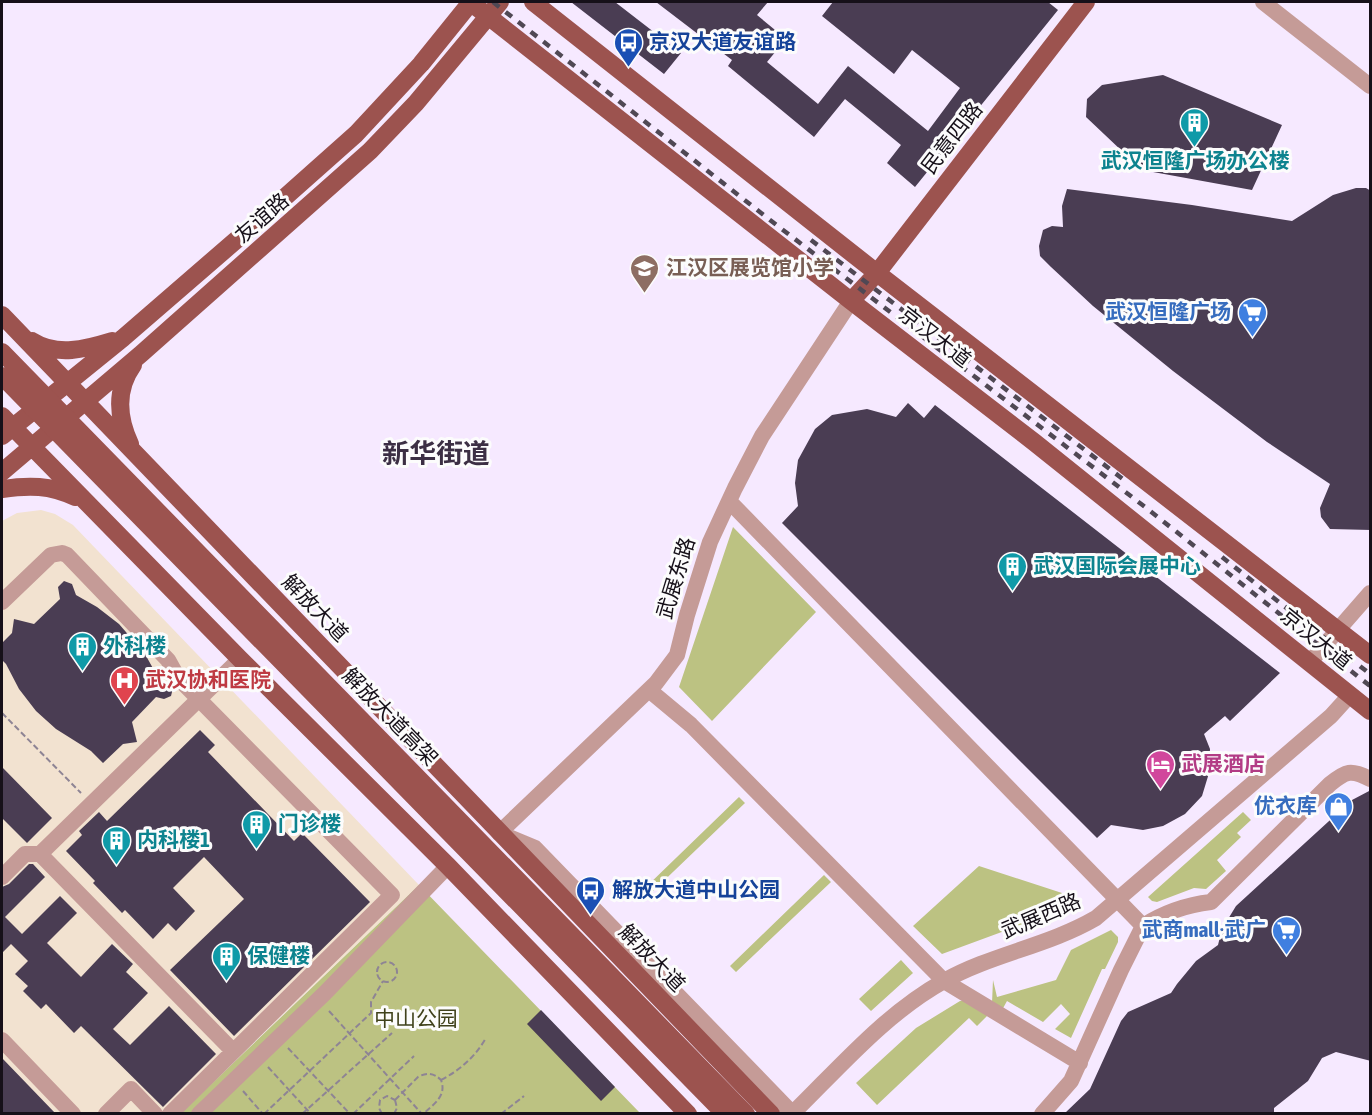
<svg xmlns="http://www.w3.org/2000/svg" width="1372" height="1115" viewBox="0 0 1372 1115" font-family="'Asap Condensed','Noto Sans SC',sans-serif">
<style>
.medical{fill:#f2e2d0}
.green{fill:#bcc282}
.building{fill:#4a3d53}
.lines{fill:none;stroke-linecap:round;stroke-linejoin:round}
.path{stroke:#8e8494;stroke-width:2;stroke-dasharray:6 3;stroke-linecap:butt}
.minor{stroke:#c59b97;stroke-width:16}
.major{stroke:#9c534f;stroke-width:18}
.rail{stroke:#504854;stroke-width:4.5;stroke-dasharray:8 8;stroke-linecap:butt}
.major-bridge{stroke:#9c534f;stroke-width:18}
.labels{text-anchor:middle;stroke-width:6;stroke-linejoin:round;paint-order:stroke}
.transit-label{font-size:21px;font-weight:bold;fill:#164399;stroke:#fcfcfc;text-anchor:start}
.street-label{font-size:21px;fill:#161019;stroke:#fcfcfc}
.culture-label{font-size:21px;font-weight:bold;fill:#0d838f;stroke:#fcfcfc;text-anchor:start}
.education-label{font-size:21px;font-weight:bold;fill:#785e54;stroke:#fcfcfc;text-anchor:start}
.shop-label{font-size:21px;font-weight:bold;fill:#366cbe;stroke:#fcfcfc;text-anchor:end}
.health-label{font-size:21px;font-weight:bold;fill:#be3a42;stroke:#fcfcfc;text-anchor:start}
.hotel-label{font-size:21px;font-weight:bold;fill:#b23c85;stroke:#fcfcfc;text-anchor:start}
.park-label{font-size:21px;fill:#40421c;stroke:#fcfcfc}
.district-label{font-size:27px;font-weight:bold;fill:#3c2f44;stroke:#fcfcfc}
</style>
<rect width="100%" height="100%" fill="#f6e9ff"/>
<path class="medical" d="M 41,510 L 55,514 L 73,525 L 419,885 L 180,1113 L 2,1114 L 2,521 L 17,513 Z"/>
<path class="green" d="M 733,527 L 816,612 L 712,721 L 679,687 Z
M 739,797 L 745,803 L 650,894 L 645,888 Z
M 1243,812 L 1251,820 L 1237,833 L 1241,837 L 1217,860 L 1226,871 L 1206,889 L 1194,888 L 1157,902 L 1152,901 L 1148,897 Z
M 979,866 L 1062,893 L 1061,910 L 942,954 L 913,926 Z
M 824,875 L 831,882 L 736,972 L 730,966 Z
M 419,885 L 640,1113 L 180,1114 Z
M 1111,930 L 1118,937 L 1118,942 L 1105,969 L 1102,969 L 1071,1038 L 1055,1029 L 1070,1014 L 1061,1004 L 1043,1022 L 1007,1001 L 1002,1010 L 992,1003 L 993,980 L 997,997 L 1056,980 L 1071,950 Z
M 901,960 L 913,973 L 871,1011 L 859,999 Z
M 960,1001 L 965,1001 L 989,1014 L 977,1026 L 969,1018 L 877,1105 L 856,1083 L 916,1028 Z"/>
<path class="building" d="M 571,2 L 615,2 L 681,53 L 664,74 Z
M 656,2 L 768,2 L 757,15 L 786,39 L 767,62 L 818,104 L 848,66 L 928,131 L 960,88 L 912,50 L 894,74 L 822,16 L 833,2 L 1048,2 L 1058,10 L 915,187 L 887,163 L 901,145 L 845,99 L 814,137 L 728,66 L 732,60 Z
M 1163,75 L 1282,125 L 1252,190 L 1142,170 L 1086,117 L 1087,99 L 1102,85 Z
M 1356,188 L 1366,188 L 1371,191 L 1371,530 L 1330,529 L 1321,517 L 1320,508 L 1330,484 L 1267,442 L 1173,371 L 1093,306 L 1051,267 L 1040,256 L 1039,246 L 1043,230 L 1052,226 L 1063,227 L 1062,206 L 1067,189 L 1192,205 L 1292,221 L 1333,195 Z
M 908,403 L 924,418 L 935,405 L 1280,673 L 1230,721 L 1225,716 L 1204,734 L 1210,749 L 1209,773 L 1202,796 L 1185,814 L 1163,826 L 1143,830 L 1111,825 L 1097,838 L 782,523 L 798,506 L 795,483 L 798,460 L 815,429 L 832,415 L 867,409 L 896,417 Z
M 64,581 L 72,584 L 76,595 L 97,607 L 119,624 L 145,654 L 160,681 L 170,684 L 173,688 L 171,696 L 164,699 L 156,697 L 132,722 L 137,742 L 123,744 L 103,763 L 91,751 L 56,729 L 36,711 L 19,689 L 6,664 L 2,660 L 2,643 L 12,633 L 14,619 L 34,624 L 60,599 L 58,587 Z
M 200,730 L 215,745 L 208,752 L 294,841 L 302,833 L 370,902 L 234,1036 L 170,970 L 244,899 L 204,857 L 173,888 L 195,911 L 176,931 L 168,923 L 153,939 L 125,910 L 122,913 L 93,883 L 95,881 L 66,851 L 82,835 L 79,831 L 99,812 L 107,821 Z
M 2,767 L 52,818 L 27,843 L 2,818 Z
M 1371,790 L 1371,1061 L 1336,1052 L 1322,1058 L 1308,1081 L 1274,1108 L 1274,1113 L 1065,1113 L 1090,1089 L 1121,1021 L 1128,1012 L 1171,993 L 1177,984 L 1196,961 L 1218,945 L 1222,929 L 1236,906 L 1352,800 Z
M 29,864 L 33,864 L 45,877 L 5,917 L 22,934 L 60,896 L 77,913 L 47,943 L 81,977 L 112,944 L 133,964 L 126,972 L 148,993 L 113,1029 L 130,1045 L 169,1006 L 216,1054 L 163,1107 L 81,1026 L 74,1033 L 46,1004 L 41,1009 L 23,991 L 28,986 L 15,974 L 28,961 L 11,944 L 2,953 L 2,887 L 9,884 Z
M 541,1010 L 615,1087 L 601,1101 L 527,1024 Z
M 2,1058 L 55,1113 L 2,1113 Z"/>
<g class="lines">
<path class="path" d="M 2,713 L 81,793
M377 972a10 10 0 1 1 20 0a10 10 0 1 1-20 0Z
M 329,1011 L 422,1114
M 288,1048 L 350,1114
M 268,1067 L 311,1114
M 441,1080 C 460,1070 475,1057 486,1038
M 243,1091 L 263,1114
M 395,1100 L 418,1077 C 427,1072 434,1073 441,1080 C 447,1096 434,1104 423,1114
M 264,1114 L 371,1013 L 371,1002 L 383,981
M 302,1114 L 392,1033
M 353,1114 L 414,1056
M 382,1114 L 379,1108 L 380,1100 L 387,1096 L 395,1100
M 394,1114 L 397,1108 L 395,1100
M 501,1114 L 524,1096"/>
<path class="minor" d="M 1263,2 L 1370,86
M 729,501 L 1143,926 L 1121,970 L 1071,1081 L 1042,1114
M 2,602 L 51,555 L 62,553 L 67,555 L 168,660 L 178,678 L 392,895 L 170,1114
M 1309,663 L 1370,593
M 649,690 L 691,725 L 944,981 L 1080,1063
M 40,854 L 233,1051
M 2,877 L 25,854 L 40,854 L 240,659
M 1143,926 C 1165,912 1185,905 1211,902 L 1330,784 C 1346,771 1351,769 1370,779
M 2,1040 L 73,1114
M 106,1114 L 131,1089 L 155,1114
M 199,1114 L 325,993 L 448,866
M 792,1114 C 840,1067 885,1014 944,981 C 992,954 1048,946 1096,918 L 1331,716 L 1350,695
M 793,1114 L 535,848 L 499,833 L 656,683 L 677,655 L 687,615 L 710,542 L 735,488 L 762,436 L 851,301"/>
<path class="major" d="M 470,2 L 851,301 L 1034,442 L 1370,711
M 533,2 L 877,273 L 1370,655
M 851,301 L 877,273 L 1086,2
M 2,315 L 771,1114
M 32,341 C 57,357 86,349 112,341
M 2,416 L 240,659 L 448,866 L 688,1114
M 2,436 L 123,338 L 257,222 L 356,134 L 421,64 L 471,2
M 130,444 C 118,418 115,390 133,365
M 2,472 L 141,354 L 370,151 L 416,103 L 500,2
M 2,489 C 29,485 50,485 75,497"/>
<path class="rail" d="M 493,2 L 770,220 L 1149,510 L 1370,686
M 811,240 L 1128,483
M 1222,557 L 1370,674"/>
<path class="major-bridge" d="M 2,352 L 746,1114
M 2,376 L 725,1114"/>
</g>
<defs>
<symbol id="bus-pin" viewBox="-11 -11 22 30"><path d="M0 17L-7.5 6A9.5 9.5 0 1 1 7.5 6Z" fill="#1a4fb4" stroke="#fcfcfc"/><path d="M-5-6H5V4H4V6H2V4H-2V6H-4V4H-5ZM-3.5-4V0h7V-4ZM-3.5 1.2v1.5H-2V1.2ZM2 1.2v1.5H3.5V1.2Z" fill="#fff"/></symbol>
<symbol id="building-pin" viewBox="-11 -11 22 30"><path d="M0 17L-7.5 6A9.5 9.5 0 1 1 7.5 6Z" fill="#0f9aa8" stroke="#fcfcfc"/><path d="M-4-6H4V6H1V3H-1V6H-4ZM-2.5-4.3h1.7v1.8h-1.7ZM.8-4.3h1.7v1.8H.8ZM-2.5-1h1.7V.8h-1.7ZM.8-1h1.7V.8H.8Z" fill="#fff"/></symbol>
<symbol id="school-pin" viewBox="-11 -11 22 30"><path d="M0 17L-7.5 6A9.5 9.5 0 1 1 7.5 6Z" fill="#8d6e63" stroke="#fcfcfc"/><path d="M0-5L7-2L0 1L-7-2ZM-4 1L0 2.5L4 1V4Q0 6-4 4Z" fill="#fff"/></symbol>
<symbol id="supermarket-pin" viewBox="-11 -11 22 30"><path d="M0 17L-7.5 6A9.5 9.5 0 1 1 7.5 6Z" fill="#3f7fe0" stroke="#fcfcfc"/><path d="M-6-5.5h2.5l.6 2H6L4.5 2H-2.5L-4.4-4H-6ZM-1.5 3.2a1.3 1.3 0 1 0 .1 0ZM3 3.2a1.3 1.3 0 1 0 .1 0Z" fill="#fff"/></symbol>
<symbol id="hospital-pin" viewBox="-11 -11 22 30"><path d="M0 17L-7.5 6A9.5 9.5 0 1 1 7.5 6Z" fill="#e0444e" stroke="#fcfcfc"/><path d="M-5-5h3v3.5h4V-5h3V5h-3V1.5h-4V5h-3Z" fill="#fff"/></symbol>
<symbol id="hotel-pin" viewBox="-11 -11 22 30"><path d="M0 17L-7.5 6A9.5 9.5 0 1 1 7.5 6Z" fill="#d1479c" stroke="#fcfcfc"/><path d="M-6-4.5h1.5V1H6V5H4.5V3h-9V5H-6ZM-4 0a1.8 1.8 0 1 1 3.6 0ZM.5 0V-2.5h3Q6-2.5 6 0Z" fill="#fff"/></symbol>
<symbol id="shop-pin" viewBox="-11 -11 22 30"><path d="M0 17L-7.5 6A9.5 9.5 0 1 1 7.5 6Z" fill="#3f7fe0" stroke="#fcfcfc"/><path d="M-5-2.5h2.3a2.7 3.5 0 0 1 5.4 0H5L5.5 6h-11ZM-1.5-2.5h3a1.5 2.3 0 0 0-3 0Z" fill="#fff"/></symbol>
</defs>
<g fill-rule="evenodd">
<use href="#bus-pin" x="612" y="26" width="33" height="45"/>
<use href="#building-pin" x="1178" y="106" width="33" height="45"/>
<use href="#school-pin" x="628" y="252" width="33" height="45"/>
<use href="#supermarket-pin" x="1236" y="296" width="33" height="45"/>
<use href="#building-pin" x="996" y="550" width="33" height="45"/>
<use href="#building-pin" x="66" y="630" width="33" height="45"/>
<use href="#hospital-pin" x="108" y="664" width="33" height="45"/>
<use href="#hotel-pin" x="1144" y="748" width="33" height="45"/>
<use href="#shop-pin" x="1322" y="790" width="33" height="45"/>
<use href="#building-pin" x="240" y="808" width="33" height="45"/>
<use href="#building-pin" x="100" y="824" width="33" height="45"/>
<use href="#bus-pin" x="574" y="874" width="33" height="45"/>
<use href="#supermarket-pin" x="1270" y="914" width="33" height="45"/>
<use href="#building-pin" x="210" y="940" width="33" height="45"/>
</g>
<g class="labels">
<g class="transit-label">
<text x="649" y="49">京汉大道友谊路</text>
<text x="612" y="897">解放大道中山公园</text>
</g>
<g class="street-label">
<text transform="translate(952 138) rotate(-52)" y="7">民意四路</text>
<text transform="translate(262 218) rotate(-41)" y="7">友谊路</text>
<text transform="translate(935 337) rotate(38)" y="7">京汉大道</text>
<text transform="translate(676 578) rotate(-73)" y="7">武展东路</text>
<text transform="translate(315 608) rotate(46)" y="7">解放大道</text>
<text transform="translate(1316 639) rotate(39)" y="7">京汉大道</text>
<text transform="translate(390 717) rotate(46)" y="7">解放大道高架</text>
<text transform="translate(1041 916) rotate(-23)" y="7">武展西路</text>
<text transform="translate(652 958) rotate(46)" y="7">解放大道</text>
</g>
<g class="culture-label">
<text x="1195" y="168" text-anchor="middle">武汉恒隆广场办公楼</text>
<text x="1033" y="573">武汉国际会展中心</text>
<text x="103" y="653">外科楼</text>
<text x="278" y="831">门诊楼</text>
<text x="137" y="847">内科楼1</text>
<text x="247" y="963">保健楼</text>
</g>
<g class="education-label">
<text x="666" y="275">江汉区展览馆小学</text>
</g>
<g class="shop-label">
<text x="1231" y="319">武汉恒隆广场</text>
<text x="1317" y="813">优衣库</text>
<text x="1266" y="937">武商mall·武广</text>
</g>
<g class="health-label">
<text x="145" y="687">武汉协和医院</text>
</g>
<g class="hotel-label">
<text x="1181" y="771">武展酒店</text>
</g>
<g class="park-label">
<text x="416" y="1026">中山公园</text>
</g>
<g class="district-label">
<text x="436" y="463">新华街道</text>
</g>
</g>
<rect width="1372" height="1115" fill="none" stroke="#161019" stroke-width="6"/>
</svg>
